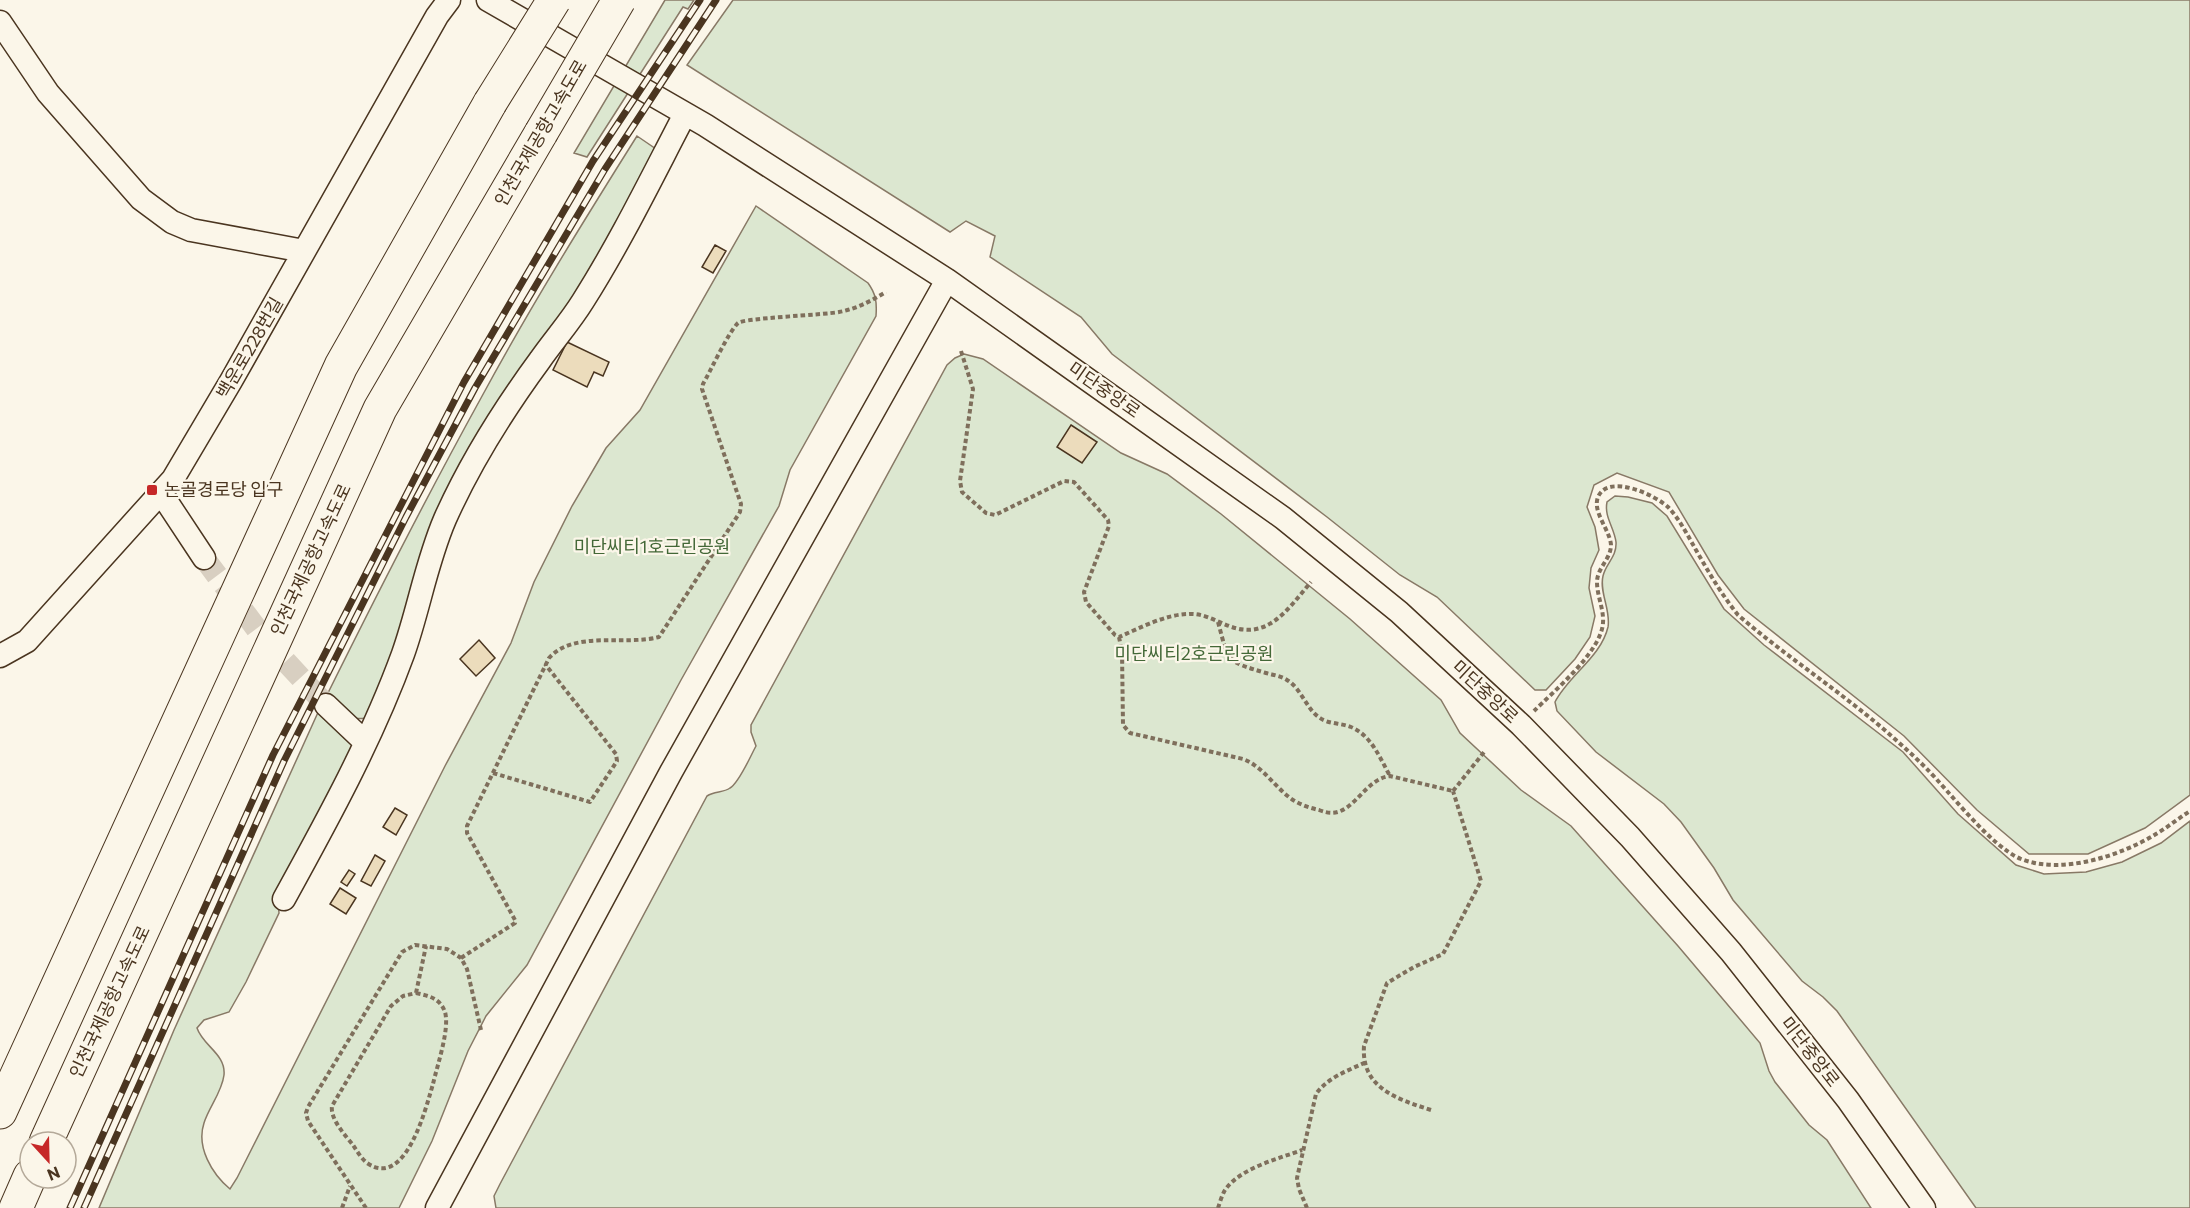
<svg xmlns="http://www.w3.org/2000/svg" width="2190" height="1208" viewBox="0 0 2190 1208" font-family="Commissioner,'Noto Sans KR',sans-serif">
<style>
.green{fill:#dce7d0;stroke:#887966;stroke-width:1.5}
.building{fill:#ecdcbc;stroke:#4a3520;stroke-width:1.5}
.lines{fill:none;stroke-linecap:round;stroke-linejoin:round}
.minor-tunnel{stroke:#d8cfc1;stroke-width:22;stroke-dasharray:22 11;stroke-linecap:butt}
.minor-casing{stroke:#4a3520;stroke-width:25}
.highway-casing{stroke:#4a3520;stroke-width:35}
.path{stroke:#7f6f5c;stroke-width:4;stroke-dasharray:4.5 3;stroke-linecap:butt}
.minor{stroke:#fbf6e9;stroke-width:22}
.highway{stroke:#fbf6e9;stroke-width:33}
.rail-casing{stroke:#4a3520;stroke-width:7}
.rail{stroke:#fbf6e9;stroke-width:4.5;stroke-dasharray:14;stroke-linecap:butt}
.highway-bridge-casing{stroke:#4a3520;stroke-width:35;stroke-linecap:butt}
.highway-bridge{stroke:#fbf6e9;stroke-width:33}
.poi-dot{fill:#c62828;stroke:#fbf6e9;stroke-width:2}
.labels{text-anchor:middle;stroke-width:4.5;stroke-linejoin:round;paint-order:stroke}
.street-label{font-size:18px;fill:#4a3520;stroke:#fbf6e9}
.poi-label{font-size:18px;fill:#4a3520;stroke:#fbf6e9;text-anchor:start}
.park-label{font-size:18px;fill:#436837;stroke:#fbf6e9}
</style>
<rect width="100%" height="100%" fill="#fbf6e9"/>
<path class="green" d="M 665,0 L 694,0 L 688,9 L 683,7 L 587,157 L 574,153 Z
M 733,0 L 2190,0 L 2190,795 L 2145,828 L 2088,854 L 2029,854 L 1977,810 L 1904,736 L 1744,609 L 1718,575 L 1669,492 L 1617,473 L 1594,485 L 1587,507 L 1595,527 L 1599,550 L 1591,568 L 1589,588 L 1595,616 L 1590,637 L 1575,659 L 1546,690 L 1535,690 L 1437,597 L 1400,575 L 1327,517 L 1112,354 L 1081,317 L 990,257 L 995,236 L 966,221 L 950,232 L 687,65 Z
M 637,136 L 656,149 L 614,238 L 488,427 L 397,650 L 365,718 C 350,722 337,706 326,697 C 376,596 427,496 481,398 C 529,309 583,222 637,136 Z
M 756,206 L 868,283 C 876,294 877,302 876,316 L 790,470 L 779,506 L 681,680 L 527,965 L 486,1016 L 468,1051 L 432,1141 L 399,1208 L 99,1208 L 174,1030 L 320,708 L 350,739 L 354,748 L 278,900 L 279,913 L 246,982 L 229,1012 L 204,1020 L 197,1028 C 203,1046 226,1054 224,1075 C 222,1092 209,1107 204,1123 C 196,1147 212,1174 230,1189 L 237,1178 L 445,766 L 511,643 L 534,582 L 572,506 L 606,448 L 640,410 Z
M 964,354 L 983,359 L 1121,453 L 1167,474 L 1221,514 L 1350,619 L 1441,700 L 1460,733 L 1521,790 L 1571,826 L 1678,946 L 1760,1043 L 1769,1071 L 1775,1082 L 1809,1125 L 1827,1140 L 1871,1208 L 496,1208 L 494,1196 L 500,1184 L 707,796 C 715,791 723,793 730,788 C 739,783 750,757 756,746 L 751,732 L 751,725 L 947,365 L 955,358 Z
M 1615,496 L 1628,497 L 1652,503 L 1667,516 L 1724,609 L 1764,645 L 1903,752 L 1958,814 L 2016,865 L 2044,874 L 2086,872 L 2122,862 L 2161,843 L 2190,821 L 2190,1208 L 1976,1208 L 1837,1011 L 1823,997 L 1802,981 L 1733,900 L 1714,868 L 1681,822 L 1664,804 L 1596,752 L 1557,711 L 1555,702 C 1569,675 1601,657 1608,627 C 1611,610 1599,592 1603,576 C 1606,563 1617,557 1616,542 C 1614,527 1604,517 1607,502 Z"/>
<path class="building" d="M 715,245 L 726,251 L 713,273 L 702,267 Z
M 567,342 L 609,362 L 603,376 L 594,372 L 587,387 L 553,370 Z
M 1071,425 L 1097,442 L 1082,463 L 1057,447 Z
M 479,640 L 495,658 L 476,676 L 460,659 Z
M 395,808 L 407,815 L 396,835 L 383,827 Z
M 375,855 L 385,861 L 371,886 L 361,881 Z
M 349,870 L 355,874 L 347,886 L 341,882 Z
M 340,888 L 356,898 L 346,914 L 330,904 Z"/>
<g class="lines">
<path class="minor-tunnel" d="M 204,558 L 262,636 L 326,705"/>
<defs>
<path id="minor" d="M 488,0 L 705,125 L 947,280 L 1283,518 L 1399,612 L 1521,725 L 1630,837 L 1731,952 L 1848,1100 L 1924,1208
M 0,22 L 48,93 L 141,199 L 172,222 L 191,230 L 304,251
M 161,493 L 204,558
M 0,656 L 27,641 L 173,479 L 231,381 L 437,16 L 449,0
M 326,705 L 365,742
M 284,899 C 328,819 372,739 403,654 C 419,609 426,563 445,519 C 470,463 504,409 540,360 C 554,340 570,322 583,301 C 621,241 652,177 685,114
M 437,1208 L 671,772 L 947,280"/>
<path id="highway" d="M 0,1112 L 341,366 L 490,103
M 46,1142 L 380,409 L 541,133
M 16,1208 L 30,1176"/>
</defs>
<use href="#minor" class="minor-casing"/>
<use href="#highway" class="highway-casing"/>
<path class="path" d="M 961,351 L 973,389 L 960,481 L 962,492 L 986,513 L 995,515 L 1064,481 L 1074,482 L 1108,520 L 1109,526 L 1084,592 L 1086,602 L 1115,635 L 1119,637 C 1140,628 1166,614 1189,614 C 1203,613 1216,621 1229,626 C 1268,641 1288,609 1311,582
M 1218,622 C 1229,662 1225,661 1266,673 C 1273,675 1281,676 1287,680 C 1302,689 1306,709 1320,718 C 1328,724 1341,723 1351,727 C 1371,735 1380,758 1390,776
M 1119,637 L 1122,652 L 1123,725 L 1130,733 L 1243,759 C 1264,767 1275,788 1293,800 C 1301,805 1310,808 1319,810 C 1329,814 1337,814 1346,808 C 1361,798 1371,778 1390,776 L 1453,791
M 1534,711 C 1554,691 1601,652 1603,623 C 1604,609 1597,596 1597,582 C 1597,568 1611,559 1611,545 C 1610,530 1592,512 1598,497 C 1608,473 1656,495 1669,508 C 1680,520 1688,536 1696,550 C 1709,573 1722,595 1738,615 C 1789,659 1846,695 1896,740 C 1906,749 1916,758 1926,768 C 1950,792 1990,846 2021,859 C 2062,875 2120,856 2156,834 C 2168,827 2179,818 2190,811
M 493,773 L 590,802 L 617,761 L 616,754 L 545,664
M 1453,791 L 1485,751
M 461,958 L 515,923 L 515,920 L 467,833 L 467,826 L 549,658 C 574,630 625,646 659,637 L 740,512 L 741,504 L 702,389 L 703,384 C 711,370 728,333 738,323 C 744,318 823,315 839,312 C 856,309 871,301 886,292
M 416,993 C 429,996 440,998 445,1012 C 450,1029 437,1066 433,1084 C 426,1107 406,1190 367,1163 C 361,1158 357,1151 353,1145 C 345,1135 330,1119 332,1106 L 391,1006 L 403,996 Z
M 416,993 L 426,946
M 1431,1110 C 1397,1099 1361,1088 1364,1046 L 1387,983 L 1414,967 L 1443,954 L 1481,881 L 1453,791
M 342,1208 L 350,1186
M 366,1208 L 308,1121 L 306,1113 L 308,1107 L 402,952 L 415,945 L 447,949 L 461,958 L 467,969 L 481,1030
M 1218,1208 C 1220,1202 1222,1195 1225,1190 C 1240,1168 1278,1159 1302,1150
M 1307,1208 L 1299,1189 L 1297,1178 L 1316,1094 C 1327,1078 1347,1071 1364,1063"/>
<use href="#minor" class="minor"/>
<use href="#highway" class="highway"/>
<defs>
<path id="rail" d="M 70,1208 L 273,755 L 464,382 L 593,161 L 700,0
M 84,1208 L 284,761 L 406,517 L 475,388 L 605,169 L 716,0"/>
</defs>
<use href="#rail" class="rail-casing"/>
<use href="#rail" class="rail"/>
<defs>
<path id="highway-bridge" d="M 490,103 L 554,0
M 541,133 L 619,0"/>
</defs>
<use href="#highway-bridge" class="highway-bridge-casing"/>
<use href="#highway-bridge" class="highway-bridge"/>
</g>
<rect class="poi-dot" x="146" y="484" width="12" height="12" rx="3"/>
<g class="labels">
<g class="street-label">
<text transform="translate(541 133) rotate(-60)" y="6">인천국제공항고속도로</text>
<text transform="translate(250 348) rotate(-60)" y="6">백운로228번길</text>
<text transform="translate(1104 390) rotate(35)" y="6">미단중앙로</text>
<text transform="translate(311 560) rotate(-65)" y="6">인천국제공항고속도로</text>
<text transform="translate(1485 692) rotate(43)" y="6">미단중앙로</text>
<text transform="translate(110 1002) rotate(-65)" y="6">인천국제공항고속도로</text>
<text transform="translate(1810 1052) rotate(52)" y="6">미단중앙로</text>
</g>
<g class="poi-label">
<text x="164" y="496">논골경로당 입구</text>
</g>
<g class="park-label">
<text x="652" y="553">미단씨티1호근린공원</text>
<text x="1194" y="660">미단씨티2호근린공원</text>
</g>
</g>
<g transform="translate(48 1160) rotate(158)"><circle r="28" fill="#fbf6e9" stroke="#b4a999" stroke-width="1.5"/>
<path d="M0-4.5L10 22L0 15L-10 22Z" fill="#c62828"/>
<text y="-9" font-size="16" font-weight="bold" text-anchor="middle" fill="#4a3520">N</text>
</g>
</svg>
